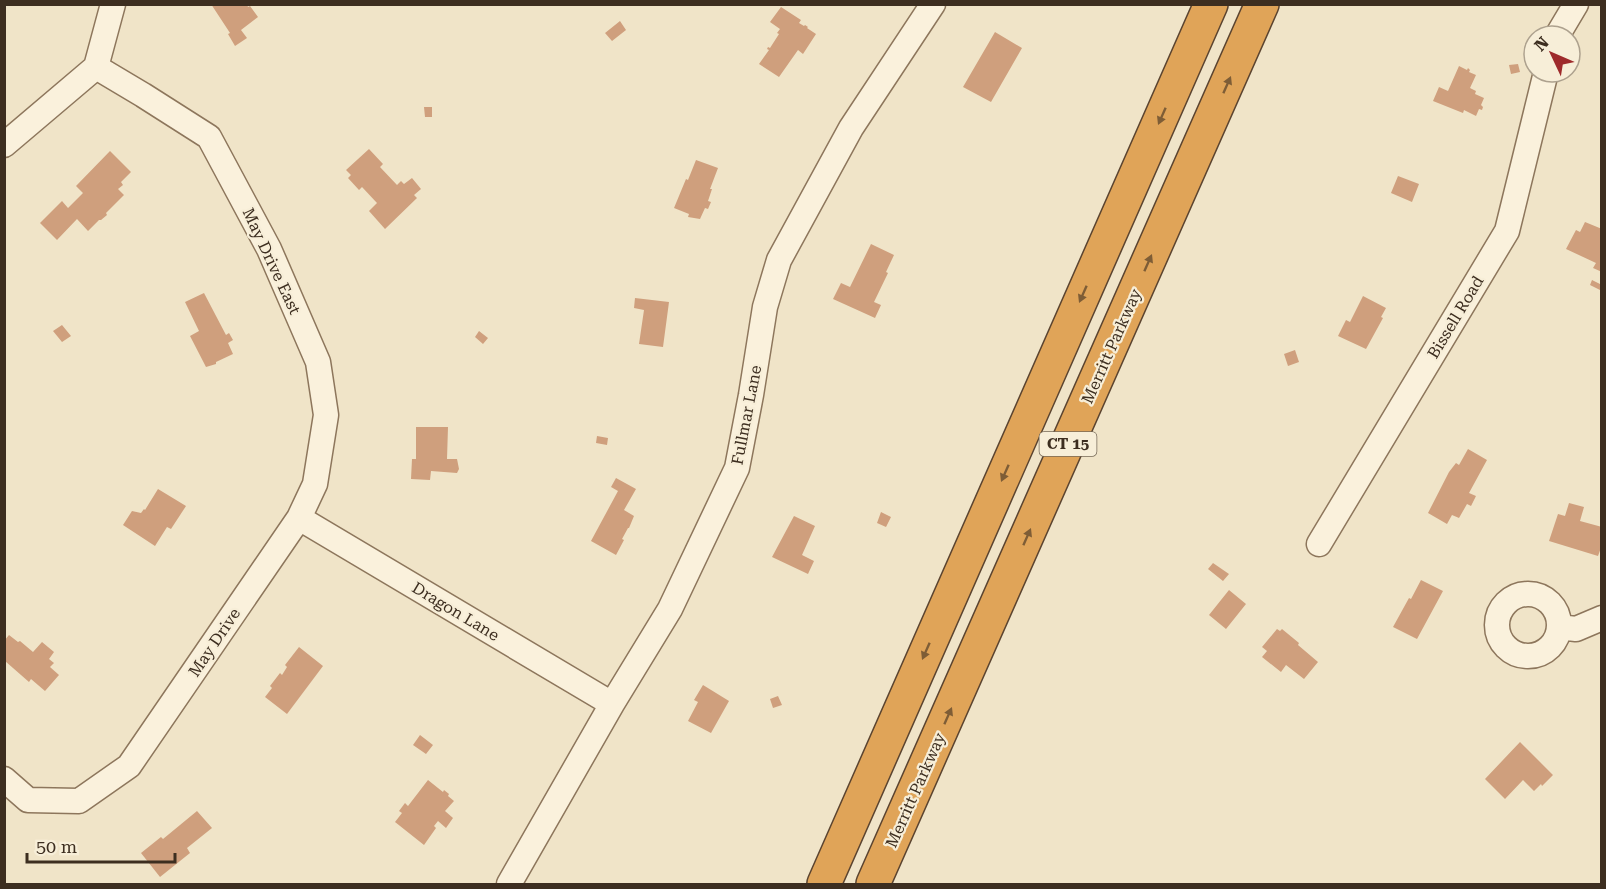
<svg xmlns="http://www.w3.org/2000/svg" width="1606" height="889" viewBox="0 0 1606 889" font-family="'Roboto Serif',serif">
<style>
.building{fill:#cf9f7d}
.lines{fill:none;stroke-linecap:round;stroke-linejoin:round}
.minor-casing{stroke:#8d765c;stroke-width:27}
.motorway-casing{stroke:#5b4430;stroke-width:36}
.minor{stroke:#faf1dc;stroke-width:24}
.motorway{stroke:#e0a458;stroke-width:33}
.oneway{fill:#7e5d36}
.labels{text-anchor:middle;stroke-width:4.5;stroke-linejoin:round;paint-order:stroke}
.shield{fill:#f7eed8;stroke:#756857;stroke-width:1.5}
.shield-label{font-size:15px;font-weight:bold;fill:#3d2e20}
.street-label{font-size:16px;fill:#3d2e20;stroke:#f7eed8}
</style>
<rect width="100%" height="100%" fill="#f0e4c8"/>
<path class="building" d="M 211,4 L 247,4 L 248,7 L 250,6 L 258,17 L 241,30 L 247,38 L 235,46 L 228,34 L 230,33 Z
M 781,7 L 801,20 L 799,23 L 804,26 L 805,25 L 808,27 L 807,28 L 816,34 L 803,54 L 798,50 L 779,77 L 759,64 L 769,50 L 767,49 L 768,47 L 770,48 L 779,34 L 777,33 L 780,29 L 770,22 Z
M 620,21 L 626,30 L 612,41 L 605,33 Z
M 995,32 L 1022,48 L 991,102 L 963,87 Z
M 1518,64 L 1520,72 L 1511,74 L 1509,65 Z
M 1459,66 L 1467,70 L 1468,68 L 1470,70 L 1469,72 L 1476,75 L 1470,88 L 1476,91 L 1475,94 L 1484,98 L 1481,105 L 1483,107 L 1482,110 L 1479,109 L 1476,116 L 1464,110 L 1463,113 L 1433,101 L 1439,87 L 1448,91 Z
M 424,107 L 432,107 L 432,117 L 425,117 Z
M 369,149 L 383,164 L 380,167 L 397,185 L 401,181 L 404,184 L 412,178 L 421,189 L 414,195 L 417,198 L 385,229 L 369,211 L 377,203 L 362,187 L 359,190 L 348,178 L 351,175 L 346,170 Z
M 110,151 L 131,172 L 121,182 L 123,185 L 118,189 L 124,195 L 106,213 L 107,215 L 101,220 L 99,220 L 88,231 L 77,219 L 57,240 L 40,223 L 62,201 L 68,208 L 83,193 L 76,186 Z
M 696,160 L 718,168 L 710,189 L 712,189 L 708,201 L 711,202 L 708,209 L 705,208 L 700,219 L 688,217 L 689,214 L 674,208 L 686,179 L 688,180 Z
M 1398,176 L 1419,184 L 1412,202 L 1391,193 Z
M 1585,222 L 1602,229 L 1602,272 L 1593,268 L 1596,263 L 1566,249 L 1576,230 L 1580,232 Z
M 871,244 L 894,255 L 886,272 L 888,273 L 874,302 L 881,305 L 875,318 L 833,299 L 841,283 L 850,287 Z
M 1592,280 L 1602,285 L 1600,290 L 1590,285 Z
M 204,293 L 226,335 L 229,333 L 233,340 L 228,343 L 233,354 L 216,362 L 216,364 L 206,367 L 190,336 L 199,331 L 185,302 Z
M 1363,296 L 1386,308 L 1381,317 L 1383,318 L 1366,349 L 1338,336 L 1346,320 L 1350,322 Z
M 635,298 L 669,302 L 663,347 L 639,344 L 644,310 L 634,308 Z
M 62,325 L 71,336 L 62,342 L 53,331 Z
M 479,331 L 488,338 L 483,344 L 475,337 Z
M 1295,350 L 1299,362 L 1288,366 L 1284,354 Z
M 416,427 L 448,427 L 447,459 L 457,459 L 459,469 L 457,473 L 431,471 L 430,480 L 411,479 L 412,459 L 416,459 Z
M 597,436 L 608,438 L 607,445 L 596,443 Z
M 1468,449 L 1487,460 L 1469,493 L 1476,496 L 1471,506 L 1467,504 L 1459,518 L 1452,515 L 1447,524 L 1428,513 L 1449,472 L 1456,463 L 1459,465 Z
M 616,478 L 636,489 L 624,510 L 634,516 L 629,528 L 628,528 L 622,539 L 624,540 L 616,555 L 591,541 L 618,491 L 611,487 Z
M 158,489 L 186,506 L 171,529 L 167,527 L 155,546 L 123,525 L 132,511 L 141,513 L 144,509 L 145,510 Z
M 1569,503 L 1584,507 L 1580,521 L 1602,527 L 1602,545 L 1598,556 L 1549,541 L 1558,514 L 1565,516 Z
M 881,512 L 891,517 L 886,527 L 877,523 Z
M 794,516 L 815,526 L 802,555 L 814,561 L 808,574 L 772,557 Z
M 1213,563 L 1229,574 L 1223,581 L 1208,569 Z
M 1421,580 L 1443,591 L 1417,639 L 1393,627 L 1409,598 L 1411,599 Z
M 1229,590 L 1246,604 L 1226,629 L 1209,615 Z
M 1277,629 L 1280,631 L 1282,629 L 1299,643 L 1298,645 L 1318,662 L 1304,679 L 1286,665 L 1281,672 L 1262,657 L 1267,651 L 1262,647 Z
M 9,635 L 18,642 L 20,641 L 33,652 L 42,642 L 54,652 L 49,659 L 54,663 L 50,667 L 59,675 L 45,691 L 31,679 L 29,682 L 5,661 L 4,641 Z
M 299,647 L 323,666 L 287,714 L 265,697 L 272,688 L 270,686 L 280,673 L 282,675 L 287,667 L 285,665 Z
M 703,685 L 729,701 L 711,733 L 688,721 L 698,702 L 694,700 Z
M 778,696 L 782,705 L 773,708 L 770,699 Z
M 420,735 L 433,745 L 426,754 L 413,745 Z
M 1520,742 L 1553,775 L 1542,786 L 1541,784 L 1534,791 L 1523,780 L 1505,799 L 1485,779 Z
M 428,780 L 443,792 L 444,790 L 449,794 L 448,796 L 454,801 L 445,811 L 453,818 L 446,828 L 438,821 L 434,826 L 436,828 L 424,845 L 395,822 L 402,813 L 399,811 L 405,803 L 408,806 Z
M 197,811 L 212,828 L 187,848 L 190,853 L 160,877 L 141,853 L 161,837 L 163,839 Z"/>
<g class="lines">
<defs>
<path id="minor" d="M 1557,36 L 1576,4
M 4,145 L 96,67 L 113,4
M 299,518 L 612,704
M 1319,544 L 1507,231 L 1546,72
M1497 625a31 31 0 1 1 62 0a31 31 0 1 1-62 0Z
M 1559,627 L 1576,629 L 1602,618
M 4,779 L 28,800 L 79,801 L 129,766 L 299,518 L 315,484 L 326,415 L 318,362 L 269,249 L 209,137 L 143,95 L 96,67
M 509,884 L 612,704 L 670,609 L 737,468 L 751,395 L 765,307 L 779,260 L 851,128 L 933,4"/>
<path id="motorway" d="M 824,884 L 1211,4
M 873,884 L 1262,4"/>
</defs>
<use href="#minor" class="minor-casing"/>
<use href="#motorway" class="motorway-casing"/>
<use href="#minor" class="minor"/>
<use href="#motorway" class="motorway"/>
</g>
<defs><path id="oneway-solid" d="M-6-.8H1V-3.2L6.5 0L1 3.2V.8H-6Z" transform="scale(1.5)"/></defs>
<g class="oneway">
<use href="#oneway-solid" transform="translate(1227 85) rotate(-66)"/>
<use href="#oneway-solid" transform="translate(1162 116) rotate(114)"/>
<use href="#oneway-solid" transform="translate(1148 263) rotate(-66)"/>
<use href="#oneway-solid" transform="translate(1083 294) rotate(114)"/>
<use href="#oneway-solid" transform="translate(1005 473) rotate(114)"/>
<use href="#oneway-solid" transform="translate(1027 537) rotate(-66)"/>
<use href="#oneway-solid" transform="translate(926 651) rotate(114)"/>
<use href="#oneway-solid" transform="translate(948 716) rotate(-66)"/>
</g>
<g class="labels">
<rect class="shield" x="1039.5" y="432" width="57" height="24" rx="4.5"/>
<g class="shield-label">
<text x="1068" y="449">CT 15</text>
</g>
<g class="street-label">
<text transform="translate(272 261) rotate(65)" y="6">May Drive East</text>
<text transform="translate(1455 317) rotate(-59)" y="6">Bissell Road</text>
<text transform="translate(1111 346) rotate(-66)" y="6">Merritt Parkway</text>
<text transform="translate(746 415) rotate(-79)" y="6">Fullmar Lane</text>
<text transform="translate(456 611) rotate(31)" y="6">Dragon Lane</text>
<text transform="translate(214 642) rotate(-56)" y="6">May Drive</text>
<text transform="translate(915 790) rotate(-66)" y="6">Merritt Parkway</text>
</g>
</g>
<rect width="1606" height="889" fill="none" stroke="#3d2e20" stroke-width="12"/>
<g transform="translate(1552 54) rotate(314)"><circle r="28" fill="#f7eed8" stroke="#ada18e" stroke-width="1.5"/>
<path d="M0-4.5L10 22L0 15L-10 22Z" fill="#9e2a2b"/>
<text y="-9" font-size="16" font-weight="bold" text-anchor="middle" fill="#3d2e20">N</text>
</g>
<path d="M27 853v9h148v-9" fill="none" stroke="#3d2e20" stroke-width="3"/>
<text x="36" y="853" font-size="18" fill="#3d2e20" stroke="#f7eed8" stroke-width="4.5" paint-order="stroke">50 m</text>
</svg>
